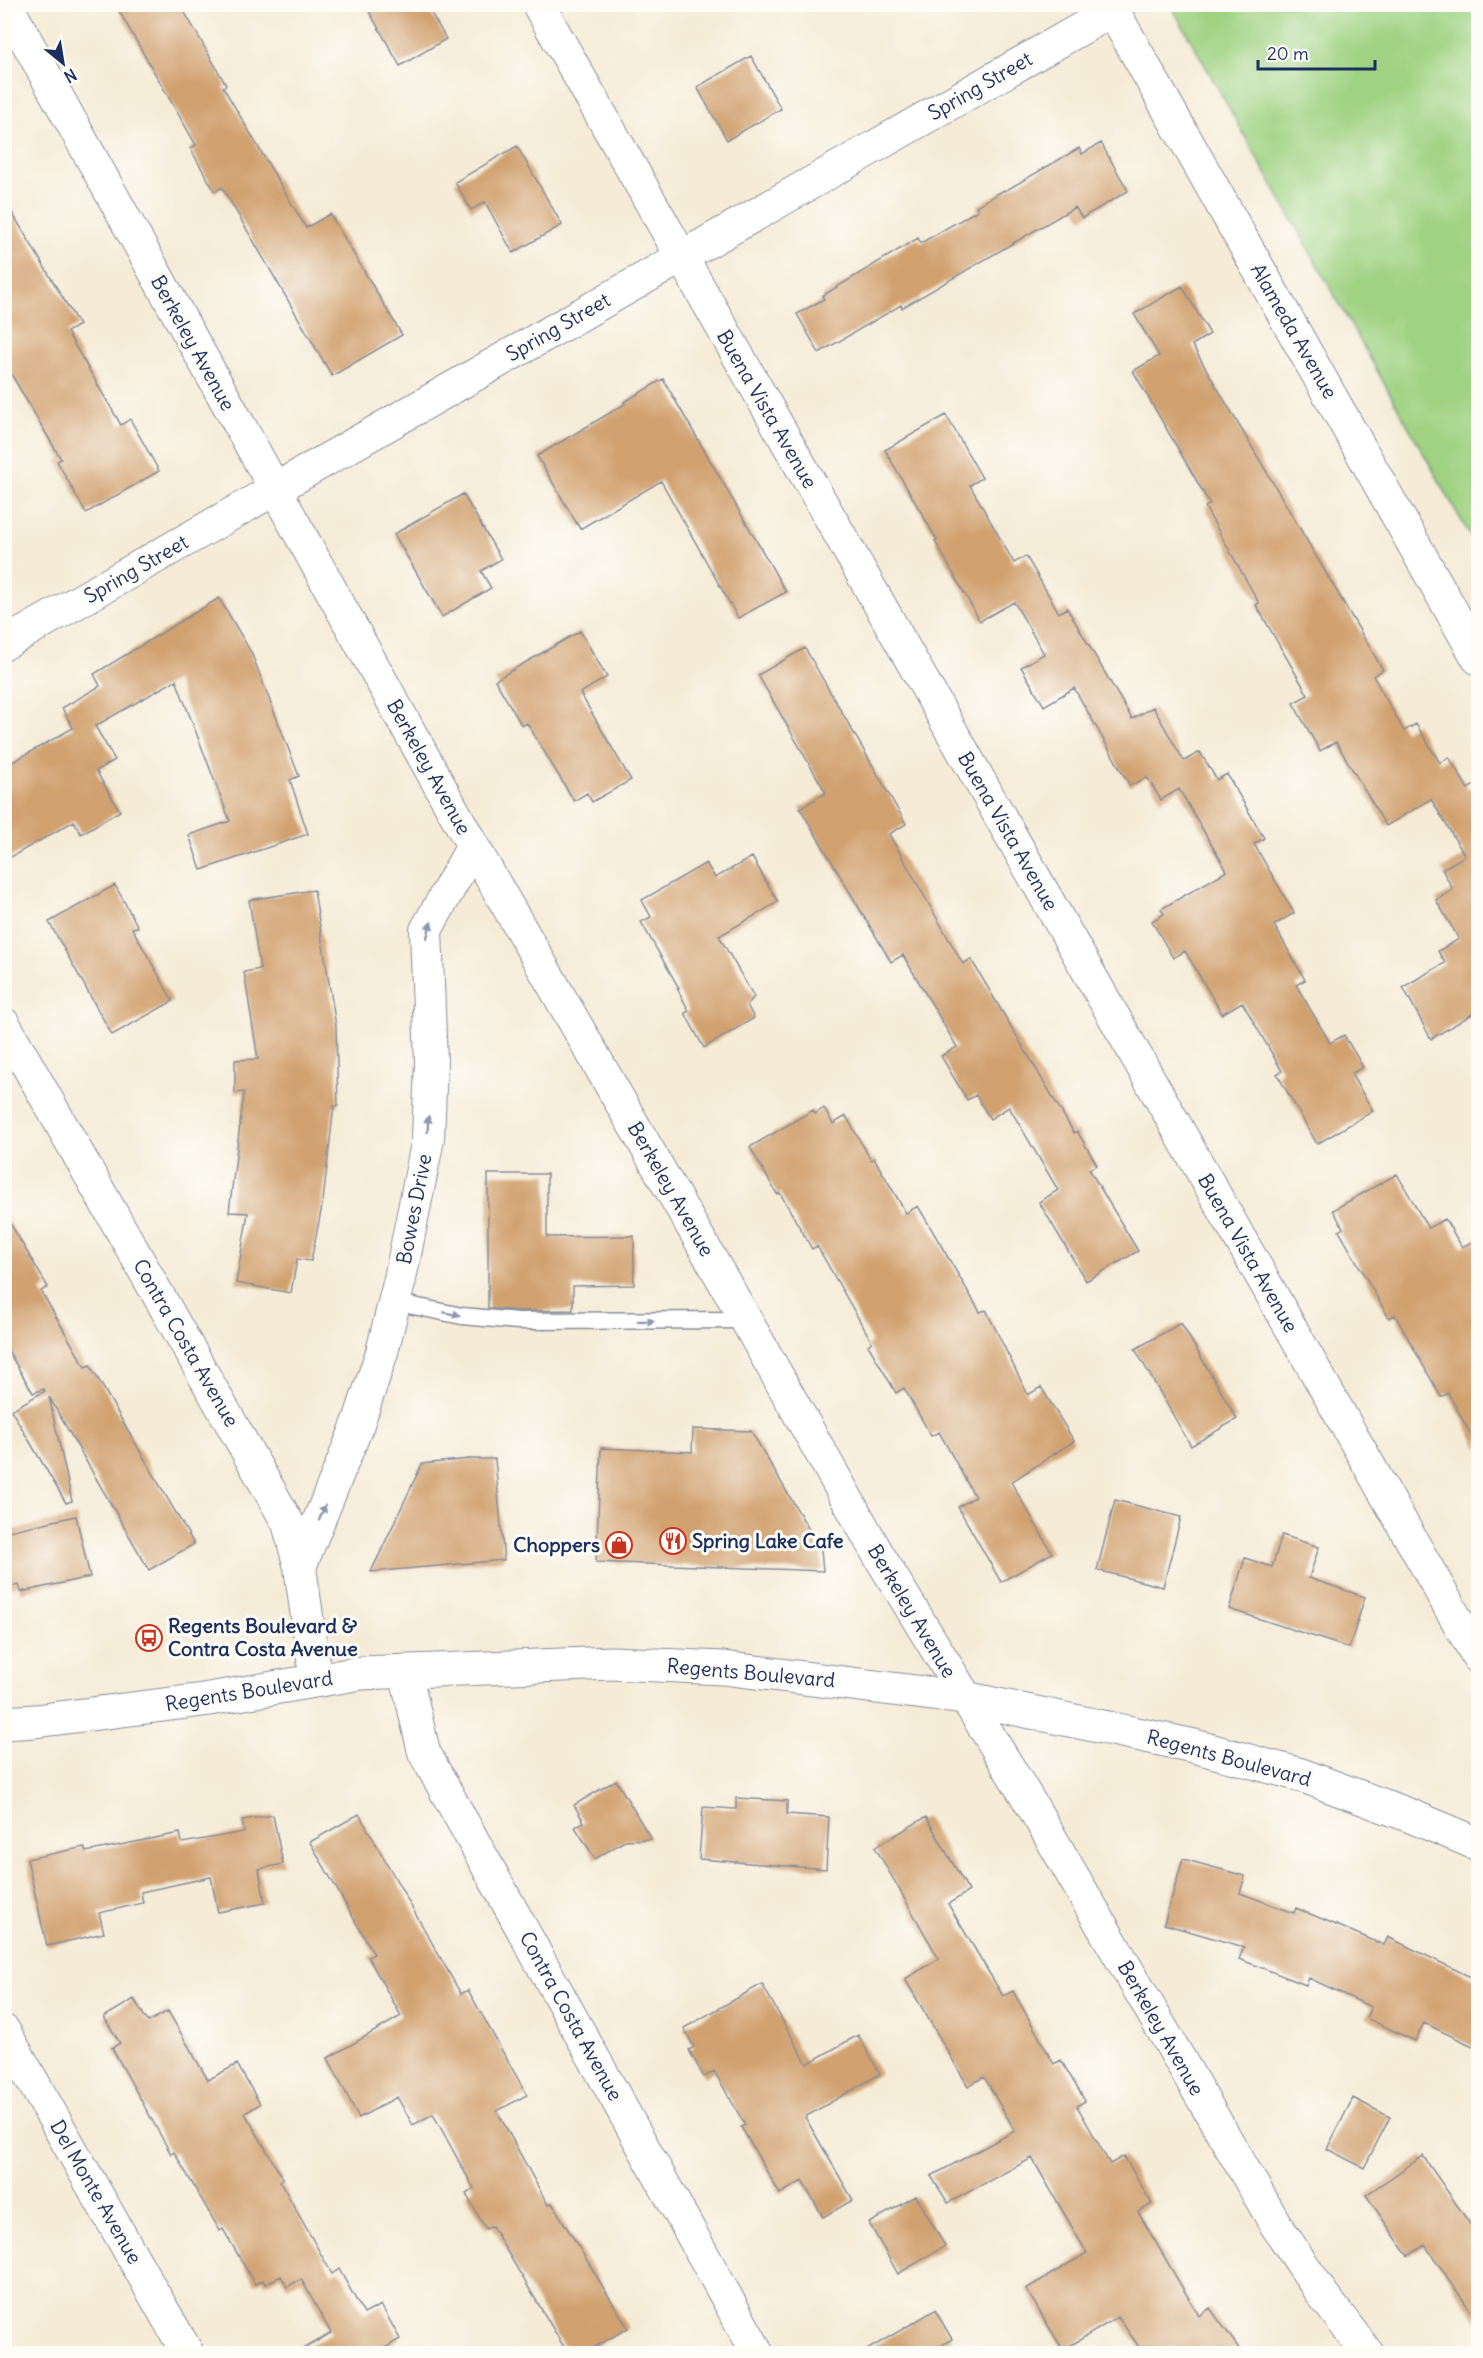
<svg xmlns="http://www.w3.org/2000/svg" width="1483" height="2358" viewBox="0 0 1483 2358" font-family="Delius,sans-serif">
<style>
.green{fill:#9fd281;stroke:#5d8070;stroke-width:1.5}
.building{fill:#d1a170}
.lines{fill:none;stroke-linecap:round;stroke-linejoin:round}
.lane-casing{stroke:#888d9a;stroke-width:19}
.street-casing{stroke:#888d9a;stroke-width:34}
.secondary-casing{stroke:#888d9a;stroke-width:35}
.lane{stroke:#fff;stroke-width:16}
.street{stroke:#fff;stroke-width:32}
.secondary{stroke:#fff;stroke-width:33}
.oneway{fill:#8d97ae}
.labels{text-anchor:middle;stroke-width:6;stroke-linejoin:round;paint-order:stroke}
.street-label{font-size:20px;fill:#1b2f5e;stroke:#fdfcf7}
.poi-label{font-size:20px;font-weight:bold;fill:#1b2f5e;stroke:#fdfcf7;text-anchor:start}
</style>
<rect width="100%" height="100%" fill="#fdfcf7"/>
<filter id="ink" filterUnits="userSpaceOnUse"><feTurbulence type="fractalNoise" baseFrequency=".0167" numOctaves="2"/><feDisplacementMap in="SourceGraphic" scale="12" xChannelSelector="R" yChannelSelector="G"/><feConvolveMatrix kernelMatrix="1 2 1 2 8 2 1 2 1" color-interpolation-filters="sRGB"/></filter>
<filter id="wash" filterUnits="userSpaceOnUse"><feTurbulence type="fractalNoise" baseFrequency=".008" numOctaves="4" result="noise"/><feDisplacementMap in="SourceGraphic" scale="24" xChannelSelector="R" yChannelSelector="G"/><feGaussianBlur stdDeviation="1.35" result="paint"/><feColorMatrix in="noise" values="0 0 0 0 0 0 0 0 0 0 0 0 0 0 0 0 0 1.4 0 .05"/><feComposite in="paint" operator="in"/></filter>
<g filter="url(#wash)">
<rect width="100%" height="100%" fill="#f5ebd6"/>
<path class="green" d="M 1171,5 L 1478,5 L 1478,550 Z"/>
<g id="blocks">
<path class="building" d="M 115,4 L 180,4 L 226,85 L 223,87 L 306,228 L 330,214 L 402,335 L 332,376 L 222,187 L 215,192 L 190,148 L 196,145 Z
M 365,4 L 426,4 L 446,39 L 400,66 Z
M 751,56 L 781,109 L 727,140 L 697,87 Z
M 1101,143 L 1128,191 L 1082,218 L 1075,207 L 902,308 L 901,305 L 819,353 L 797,314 L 824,299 L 822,296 L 918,238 L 921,243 L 978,210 L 976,206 L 1004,190 L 1005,191 L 1079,148 L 1082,154 Z
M 517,146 L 562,225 L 513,253 L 485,202 L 471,210 L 455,182 Z
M 4,199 L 79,325 L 67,332 L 121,425 L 130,419 L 159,471 L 86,513 L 57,461 L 61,459 L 4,362 Z
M 1182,286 L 1210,334 L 1192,345 L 1383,670 L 1373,676 L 1404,731 L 1416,724 L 1440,763 L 1449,757 L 1468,789 L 1479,782 L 1479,1021 L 1474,1013 L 1431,1039 L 1403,987 L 1445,963 L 1438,951 L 1459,939 L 1436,900 L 1453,890 L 1442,869 L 1465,856 L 1431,799 L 1386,826 L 1336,742 L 1320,751 L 1293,703 L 1308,695 L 1256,605 L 1259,603 L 1205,507 L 1210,504 L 1133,371 L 1159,356 L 1134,314 Z
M 663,379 L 786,592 L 738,618 L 661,481 L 580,529 L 537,456 L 625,404 L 624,402 Z
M 946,415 L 982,478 L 970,485 L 1014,563 L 1026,556 L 1059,613 L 1067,608 L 1132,719 L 1153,707 L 1184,761 L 1200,752 L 1217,780 L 1227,774 L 1264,838 L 1254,844 L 1294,913 L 1274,925 L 1305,980 L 1296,985 L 1330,1043 L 1344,1035 L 1363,1067 L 1351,1074 L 1373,1111 L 1317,1144 L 1277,1074 L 1282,1071 L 1242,1002 L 1222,1014 L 1185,951 L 1173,958 L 1152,921 L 1164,914 L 1161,909 L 1227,871 L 1179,789 L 1161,800 L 1147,777 L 1130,786 L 1074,688 L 1044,706 L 1021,667 L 1044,654 L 1014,602 L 980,621 L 935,541 L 937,540 L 885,450 Z
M 463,494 L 501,559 L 481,571 L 491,588 L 442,617 L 394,534 Z
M 219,598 L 251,652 L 299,776 L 290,780 L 308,834 L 201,870 L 189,835 L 230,821 L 176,680 L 95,726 L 115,760 L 96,771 L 120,811 L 81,834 L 74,821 L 4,861 L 4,767 L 73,728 L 62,708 L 100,686 L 94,674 Z
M 580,631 L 607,677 L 580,693 L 631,780 L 592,802 L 587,793 L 574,801 L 527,723 L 522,726 L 495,680 Z
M 805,648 L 906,824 L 889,834 L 963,964 L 971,959 L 1074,1133 L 1077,1131 L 1097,1165 L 1089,1169 L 1138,1251 L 1086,1281 L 1039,1202 L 1058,1190 L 1009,1107 L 990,1119 L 976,1095 L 967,1100 L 941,1056 L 957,1047 L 903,955 L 891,962 L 800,808 L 826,793 L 758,675 Z
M 752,857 L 778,902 L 719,936 L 754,997 L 747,1005 L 754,1018 L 704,1048 L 685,1013 L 689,1011 L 677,988 L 679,988 L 641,922 L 651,917 L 642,900 L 706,863 L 715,878 Z
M 115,885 L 138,927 L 132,928 L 173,1001 L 112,1035 L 49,922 Z
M 314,890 L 336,1026 L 338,1106 L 334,1106 L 323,1201 L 311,1261 L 297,1259 L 291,1293 L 236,1283 L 248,1213 L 229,1212 L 244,1092 L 235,1093 L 235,1060 L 258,1059 L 244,972 L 260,969 L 249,900 Z
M 824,1108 L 833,1124 L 846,1116 L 871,1160 L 874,1158 L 906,1213 L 918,1206 L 980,1312 L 986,1310 L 1028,1395 L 1041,1387 L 1074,1441 L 1011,1482 L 1052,1553 L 1001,1582 L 958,1507 L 975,1497 L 939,1432 L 931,1436 L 904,1388 L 896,1393 L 868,1345 L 872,1342 L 817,1246 L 812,1249 L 780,1193 L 777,1194 L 750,1147 L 813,1110 L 815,1114 Z
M 488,1174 L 547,1174 L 547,1237 L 634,1236 L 634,1285 L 573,1286 L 573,1310 L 518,1311 L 488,1308 Z
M 1397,1174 L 1428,1228 L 1445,1219 L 1462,1247 L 1479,1238 L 1479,1449 L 1448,1393 L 1441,1397 L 1395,1315 L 1389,1318 L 1339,1231 L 1343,1228 L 1333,1210 Z
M 4,1213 L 48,1287 L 41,1291 L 85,1367 L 90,1365 L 194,1544 L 149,1570 L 49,1397 L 72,1501 L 66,1503 L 11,1410 L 45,1391 L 44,1389 L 33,1393 L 4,1344 Z
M 1181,1323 L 1237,1419 L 1191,1446 L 1135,1349 Z
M 693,1429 L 751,1431 L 821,1550 L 823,1571 L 596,1562 L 601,1448 L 692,1452 Z
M 469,1459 L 495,1459 L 504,1560 L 371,1572 L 422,1464 Z
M 1115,1500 L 1181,1517 L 1163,1587 L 1097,1570 Z
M 76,1516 L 90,1577 L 21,1592 L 19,1585 L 4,1588 L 4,1532 Z
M 1282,1535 L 1319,1547 L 1309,1578 L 1365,1597 L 1349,1648 L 1229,1609 L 1245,1558 L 1272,1567 Z
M 616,1780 L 651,1839 L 626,1840 L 595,1859 L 575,1827 L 584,1822 L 574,1805 Z
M 736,1798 L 787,1801 L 787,1814 L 829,1817 L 826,1869 L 699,1859 L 703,1807 L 736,1809 Z
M 359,1814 L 461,1994 L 468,1990 L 527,2095 L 497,2111 L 548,2205 L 552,2203 L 628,2328 L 583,2354 L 568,2354 L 492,2226 L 486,2229 L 466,2194 L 474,2189 L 433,2114 L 413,2125 L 397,2097 L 359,2118 L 328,2058 L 401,2016 L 368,1957 L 374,1954 L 310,1842 Z
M 273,1815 L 283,1864 L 259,1869 L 265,1903 L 218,1912 L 211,1877 L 141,1892 L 143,1903 L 99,1913 L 104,1933 L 47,1946 L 27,1859 L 84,1847 L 86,1852 L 180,1833 L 182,1843 L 244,1832 L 242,1820 Z
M 926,1817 L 969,1891 L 948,1904 L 1003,1996 L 1013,1991 L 1054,2064 L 1061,2060 L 1085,2101 L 1077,2106 L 1110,2164 L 1124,2156 L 1152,2204 L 1138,2212 L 1199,2316 L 1210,2308 L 1243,2354 L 1144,2354 L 1118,2317 L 1063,2350 L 1026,2289 L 1087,2253 L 1032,2158 L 948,2203 L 931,2176 L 1015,2131 L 984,2077 L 968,2086 L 905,1979 L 939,1959 L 875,1847 Z
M 1183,1859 L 1245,1876 L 1240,1893 L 1294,1913 L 1296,1908 L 1384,1945 L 1388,1937 L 1479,1981 L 1479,2049 L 1424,2023 L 1415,2041 L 1366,2018 L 1371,2007 L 1309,1978 L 1306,1985 L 1239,1959 L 1244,1947 L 1164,1924 Z
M 762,1984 L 807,2064 L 858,2035 L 880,2074 L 805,2117 L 853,2200 L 823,2217 L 802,2181 L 780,2194 L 741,2127 L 745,2125 L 714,2071 L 704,2077 L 689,2050 L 694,2047 L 684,2028 Z
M 134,1999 L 148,2022 L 168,2011 L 208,2080 L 237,2064 L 260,2104 L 245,2113 L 283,2179 L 280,2181 L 332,2274 L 339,2269 L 364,2314 L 381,2305 L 400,2339 L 375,2354 L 295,2354 L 331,2333 L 301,2279 L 287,2287 L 281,2276 L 265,2284 L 263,2280 L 255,2284 L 223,2229 L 220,2231 L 174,2152 L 171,2154 L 112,2048 L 120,2043 L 104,2017 Z
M 1353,2098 L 1390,2117 L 1364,2168 L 1327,2149 Z
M 1423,2156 L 1479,2237 L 1479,2323 L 1425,2245 L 1408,2256 L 1366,2195 Z
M 916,2196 L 945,2246 L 898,2274 L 869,2223 Z
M 935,2310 L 952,2339 L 928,2354 L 860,2354 Z"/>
</g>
</g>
<g filter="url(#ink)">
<use href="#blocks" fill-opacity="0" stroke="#888d9a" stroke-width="1.5"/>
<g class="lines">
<defs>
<path id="lane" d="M 394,1302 L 462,1316 L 518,1321 L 746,1320"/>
<path id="street" d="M 6,4 L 473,846 L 746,1320 L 878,1554 L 1034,1809 L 1276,2225 L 1323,2295 L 1368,2354
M 538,4 L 1478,1657
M 4,644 L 1112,11
M 4,1024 L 288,1523 L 300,1567 L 316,1680
M 300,1567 L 358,1424 L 382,1352 L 400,1279 L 428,1139 L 431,1062 L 426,930 L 473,846
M 405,1671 L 424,1752 L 758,2354
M 4,2031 L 188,2354"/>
<path id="secondary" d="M 1109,4 L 1478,658
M 4,1723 L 35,1721 L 203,1700 L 361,1673 L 612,1663 L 723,1668 L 964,1698 L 1194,1746 L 1301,1775 L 1411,1816 L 1478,1844"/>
</defs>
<use href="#lane" class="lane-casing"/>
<use href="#street" class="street-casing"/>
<use href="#secondary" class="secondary-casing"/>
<use href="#lane" class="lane"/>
<use href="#street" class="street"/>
<use href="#secondary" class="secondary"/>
</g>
<defs><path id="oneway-solid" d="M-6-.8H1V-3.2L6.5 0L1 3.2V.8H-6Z" transform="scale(1.5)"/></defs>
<g class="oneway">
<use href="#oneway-solid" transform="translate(429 930) rotate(-75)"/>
<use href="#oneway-solid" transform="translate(428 1124) rotate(-87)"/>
<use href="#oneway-solid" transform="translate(452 1314) rotate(12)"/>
<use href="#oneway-solid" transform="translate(646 1321)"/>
<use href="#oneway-solid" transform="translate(322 1513) rotate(-68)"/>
</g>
</g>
<defs>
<symbol id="restaurant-ring" viewBox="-11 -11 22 22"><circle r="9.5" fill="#fdfcf7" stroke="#c8321e" stroke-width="1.5"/><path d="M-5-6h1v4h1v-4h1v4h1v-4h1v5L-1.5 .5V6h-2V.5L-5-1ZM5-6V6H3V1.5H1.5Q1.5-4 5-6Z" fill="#c8321e"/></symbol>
<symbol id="shop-ring" viewBox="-11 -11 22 22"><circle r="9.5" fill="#fdfcf7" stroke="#c8321e" stroke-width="1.5"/><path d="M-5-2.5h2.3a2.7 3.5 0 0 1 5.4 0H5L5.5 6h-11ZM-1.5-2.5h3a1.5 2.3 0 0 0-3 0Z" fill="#c8321e"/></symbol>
<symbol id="bus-ring" viewBox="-11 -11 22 22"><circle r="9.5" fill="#fdfcf7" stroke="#c8321e" stroke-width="1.5"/><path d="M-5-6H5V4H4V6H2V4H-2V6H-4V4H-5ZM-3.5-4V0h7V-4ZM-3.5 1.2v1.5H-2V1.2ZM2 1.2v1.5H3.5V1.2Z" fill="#c8321e"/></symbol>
</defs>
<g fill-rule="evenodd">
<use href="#restaurant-ring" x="658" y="1526" width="30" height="30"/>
<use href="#shop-ring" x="604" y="1530" width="30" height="30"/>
<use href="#bus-ring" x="134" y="1623" width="30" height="30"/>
</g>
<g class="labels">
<g class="street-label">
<text transform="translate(980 86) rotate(-30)" y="7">Spring Street</text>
<text transform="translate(558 327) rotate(-30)" y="7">Spring Street</text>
<text transform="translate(1294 331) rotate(60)" y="7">Alameda Avenue</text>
<text transform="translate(193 343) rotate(61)" y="7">Berkeley Avenue</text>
<text transform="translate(767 409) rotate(60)" y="7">Buena Vista Avenue</text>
<text transform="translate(136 569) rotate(-30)" y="7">Spring Street</text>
<text transform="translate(429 767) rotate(61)" y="7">Berkeley Avenue</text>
<text transform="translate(1008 831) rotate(60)" y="7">Buena Vista Avenue</text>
<text transform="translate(671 1189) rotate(60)" y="7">Berkeley Avenue</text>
<text transform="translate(414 1209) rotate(-79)" y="7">Bowes Drive</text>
<text transform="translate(1248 1253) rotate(60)" y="7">Buena Vista Avenue</text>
<text transform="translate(186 1343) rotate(60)" y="7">Contra Costa Avenue</text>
<text transform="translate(912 1611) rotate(59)" y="7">Berkeley Avenue</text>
<text transform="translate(751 1673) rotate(5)" y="7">Regents Boulevard</text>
<text transform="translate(249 1691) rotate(-9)" y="7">Regents Boulevard</text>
<text transform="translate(1229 1758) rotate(15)" y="7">Regents Boulevard</text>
<text transform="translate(571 2016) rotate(61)" y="7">Contra Costa Avenue</text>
<text transform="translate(1161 2028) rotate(60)" y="7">Berkeley Avenue</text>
<text transform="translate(96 2192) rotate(60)" y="7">Del Monte Avenue</text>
</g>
<g class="poi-label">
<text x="692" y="1548">Spring Lake Cafe</text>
<text x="600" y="1552" text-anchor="end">Choppers</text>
<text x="168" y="1633">Regents Boulevard &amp;<tspan x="168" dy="23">Contra Costa Avenue</tspan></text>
</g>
</g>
<rect width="1483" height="2358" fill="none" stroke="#fdfcf7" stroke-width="24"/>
<g transform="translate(63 63) rotate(150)" stroke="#fdfcf7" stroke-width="4.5" paint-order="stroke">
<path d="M0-4.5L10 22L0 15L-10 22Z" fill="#1b2f5e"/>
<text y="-9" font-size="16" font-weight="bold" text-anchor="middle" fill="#1b2f5e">N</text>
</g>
<path d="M1258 60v9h117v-9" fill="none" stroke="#1b2f5e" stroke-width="3"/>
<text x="1267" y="60" font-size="18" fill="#1b2f5e" stroke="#fdfcf7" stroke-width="4.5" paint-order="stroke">20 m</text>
</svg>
